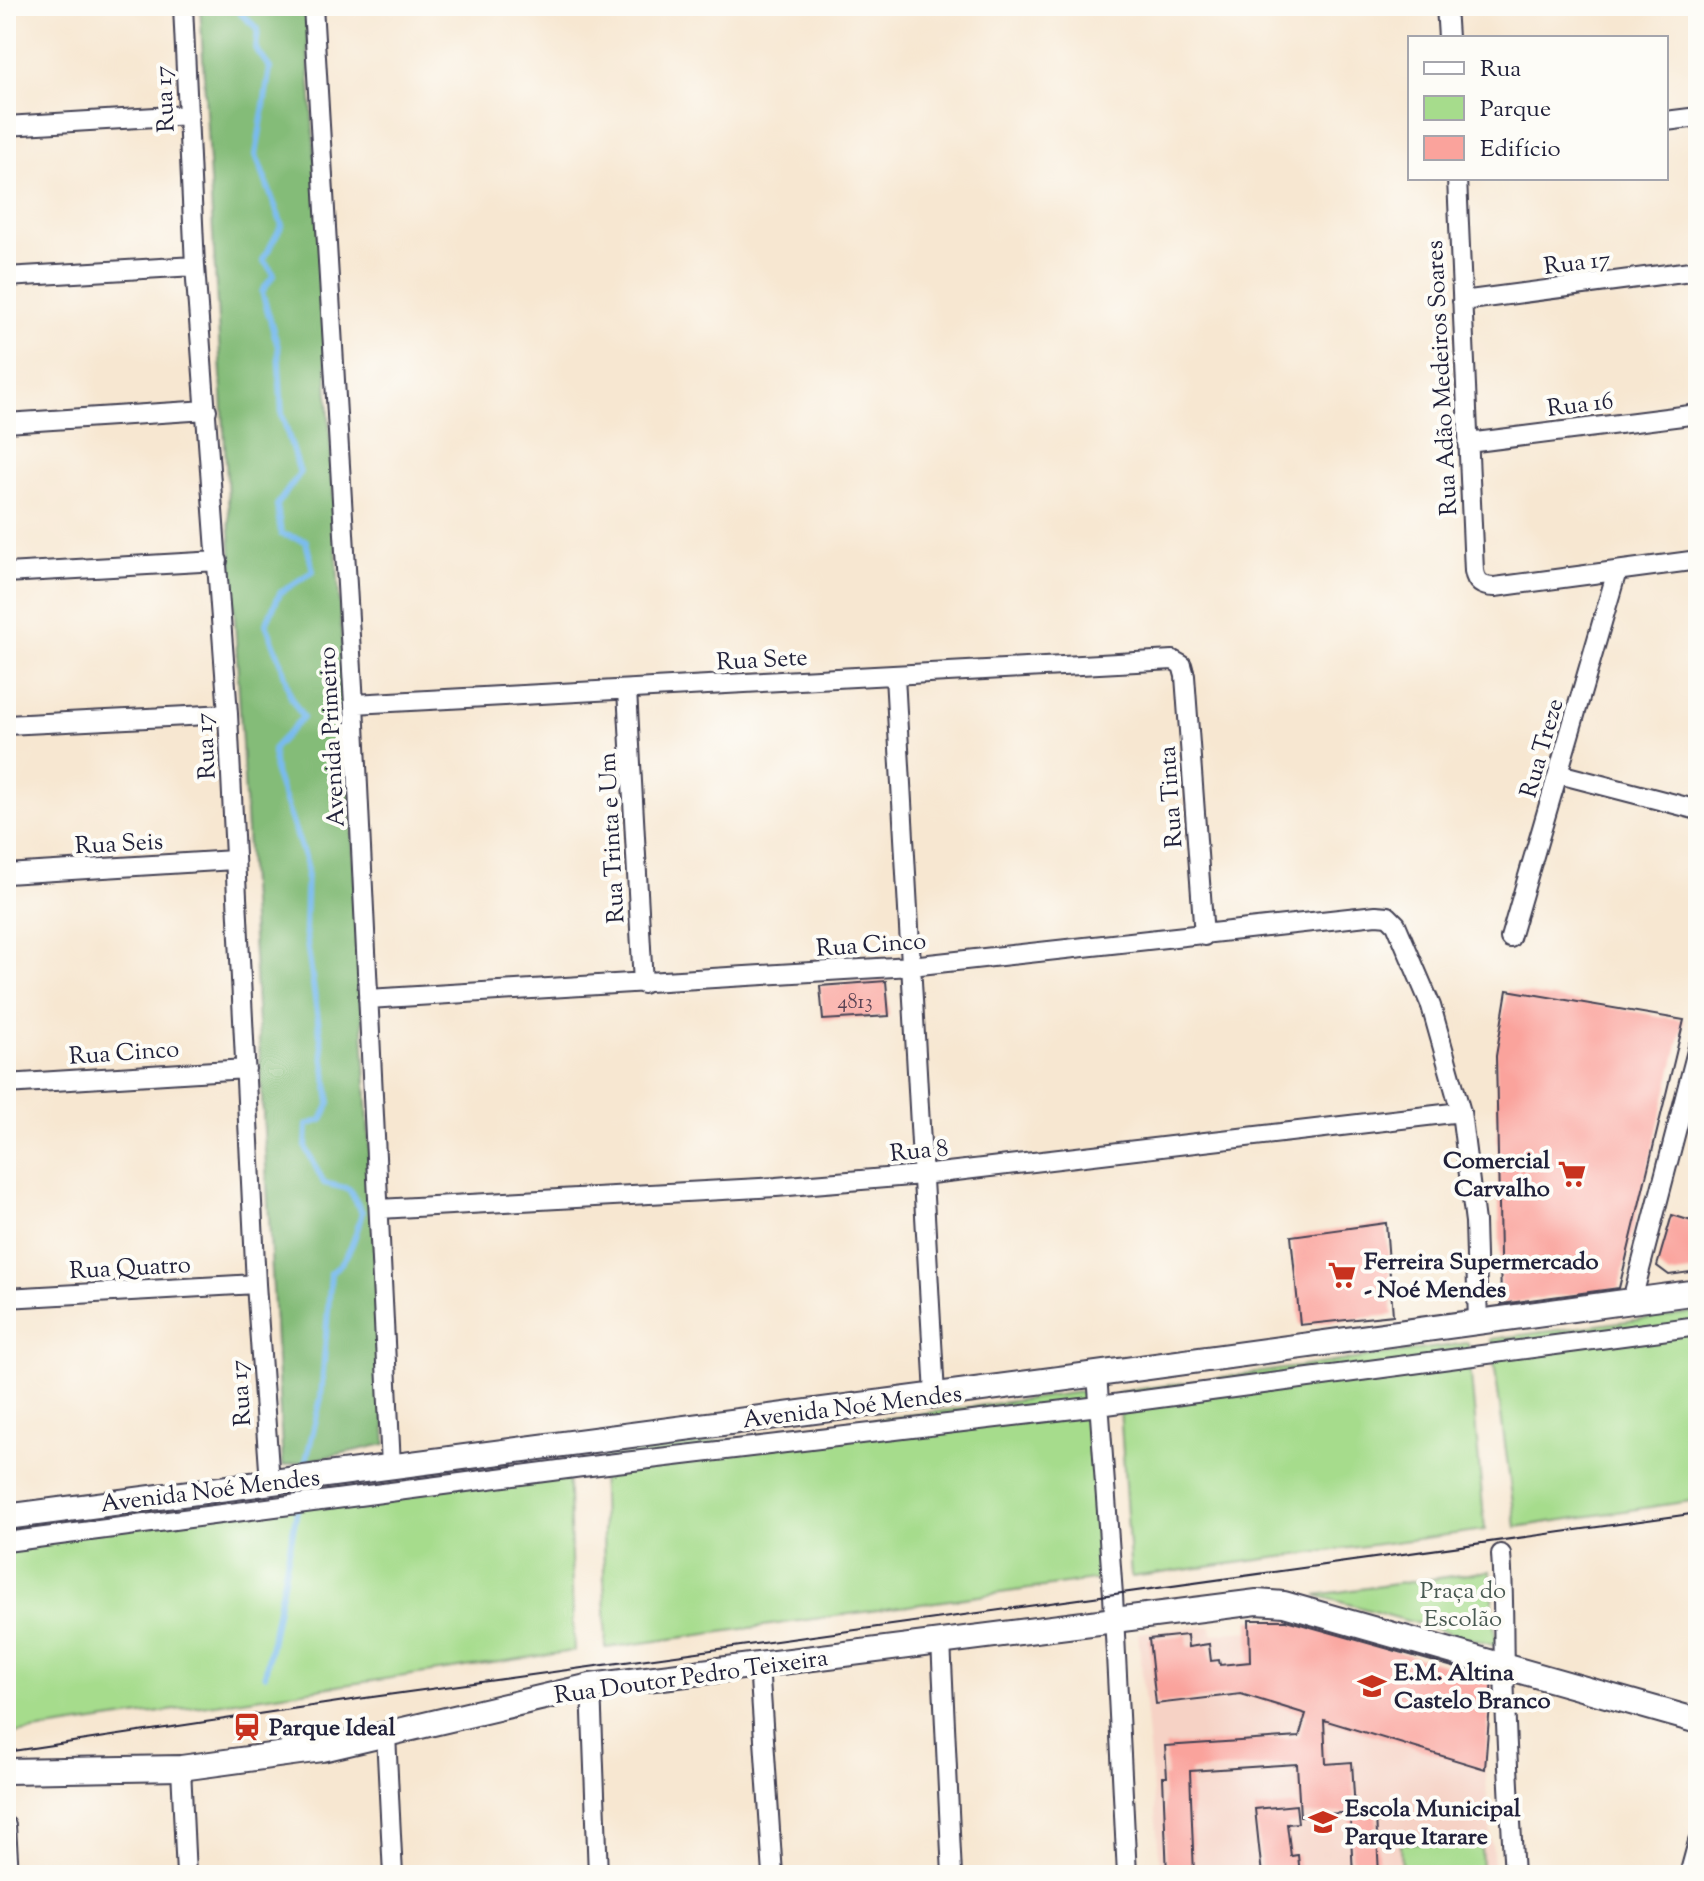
<svg xmlns="http://www.w3.org/2000/svg" width="1704" height="1881" viewBox="0 0 1704 1881" font-family="'Sorts Mill Goudy',serif">
<style>
.built{fill:#f6d2c5}
.green{fill:#a6dc8c;stroke:#647f64;stroke-width:2}
.forest{fill:#84bc78;stroke:#536f5a;stroke-width:2}
.lines{fill:none;stroke-linecap:round;stroke-linejoin:round}
.stream{stroke:#79bbee;stroke-width:6}
.building{fill:#faa39c}
.street-casing{stroke:#424052;stroke-width:22}
.secondary-casing{stroke:#424052;stroke-width:28}
.street{stroke:#fff;stroke-width:18}
.secondary{stroke:#fff;stroke-width:24}
.tram{stroke:#22223b;stroke-width:2}
.labels{text-anchor:middle;stroke-width:8;stroke-linejoin:round;paint-order:stroke}
.number-label{font-size:20px;fill:#584253}
.street-label{font-size:24px;fill:#22223b;stroke:#fdfcf7}
.poi-label{font-size:24px;font-weight:bold;fill:#22223b;stroke:#fdfcf7;text-anchor:start}
.park-label{font-size:24px;fill:#4a5a53;stroke:#fdfcf7}
</style>
<rect width="100%" height="100%" fill="#fdfcf7"/>
<filter id="ink" filterUnits="userSpaceOnUse"><feTurbulence type="fractalNoise" baseFrequency=".0125" numOctaves="2"/><feDisplacementMap in="SourceGraphic" scale="16" xChannelSelector="R" yChannelSelector="G"/><feConvolveMatrix kernelMatrix="1 2 1 2 8 2 1 2 1" color-interpolation-filters="sRGB"/></filter>
<filter id="wash" filterUnits="userSpaceOnUse"><feTurbulence type="fractalNoise" baseFrequency=".006" numOctaves="4" result="noise"/><feDisplacementMap in="SourceGraphic" scale="32" xChannelSelector="R" yChannelSelector="G"/><feGaussianBlur stdDeviation="1.8" result="paint"/><feColorMatrix in="noise" values="0 0 0 0 0 0 0 0 0 0 0 0 0 0 0 0 0 1.4 0 .05"/><feComposite in="paint" operator="in"/></filter>
<g filter="url(#wash)">
<rect width="100%" height="100%" fill="#f7e7d1"/>
<path class="built" d="M 1211,1626 L 1212,1634 L 1250,1631 L 1251,1697 L 1485,1769 L 1495,1875 L 1161,1875 L 1138,1633 Z"/>
<path class="green" d="M 1698,1312 L 1698,1500 L 1516,1527 L 1491,1339 Z
M 1468,1343 L 1485,1530 L 1131,1577 L 1119,1392 Z
M 1088,1391 L 1101,1579 L 606,1648 L 601,1457 Z
M 568,1463 L 574,1651 L 6,1735 L 6,1537 Z
M 1490,1571 L 1496,1646 L 1316,1595 Z
M 1481,1841 L 1482,1875 L 1402,1875 L 1401,1843 Z"/>
<path class="forest" d="M 200,6 L 305,6 L 314,143 L 386,1444 L 283,1466 Z"/>
<g class="lines">
<path class="stream" d="M 245,6 L 241,14 L 258,29 L 256,49 L 270,68 L 256,155 L 282,225 L 263,260 L 274,274 L 262,292 L 278,347 L 282,415 L 300,473 L 277,505 L 281,534 L 306,541 L 313,571 L 280,593 L 266,624 L 281,662 L 291,698 L 303,717 L 273,749 L 275,773 L 307,865 L 305,929 L 330,1103 L 322,1120 L 307,1125 L 306,1148 L 324,1183 L 349,1189 L 362,1212 C 356,1235 350,1259 331,1273 L 321,1398 L 306,1461
M 265,1675 L 298,1505"/>
</g>
<g id="blocks">
<path class="building" d="M 886,981 L 889,1016 L 823,1020 L 820,986 Z
M 1507,990 L 1684,1020 L 1619,1288 L 1501,1304 L 1496,1056 Z
M 1672,1215 L 1698,1223 L 1698,1271 L 1669,1275 L 1657,1266 Z
M 1386,1223 L 1393,1315 L 1300,1325 L 1291,1236 Z
M 1249,1620 L 1286,1620 L 1492,1678 L 1485,1769 L 1324,1720 L 1326,1764 L 1352,1762 L 1355,1812 L 1300,1816 L 1297,1764 L 1190,1771 L 1194,1875 L 1167,1875 L 1163,1777 L 1167,1777 L 1165,1746 L 1299,1737 L 1306,1714 L 1241,1694 L 1156,1704 L 1149,1639 L 1187,1635 L 1188,1647 L 1209,1644 L 1211,1661 L 1219,1660 L 1220,1665 L 1250,1662 Z
M 1296,1805 L 1298,1823 L 1287,1824 L 1291,1856 L 1298,1855 L 1300,1875 L 1262,1875 L 1255,1809 Z
M 1376,1815 L 1379,1875 L 1353,1875 L 1350,1816 Z"/>
</g>
</g>
<g filter="url(#ink)">
<use href="#blocks" fill-opacity="0" stroke="#424052" stroke-width="2"/>
<g class="lines">
<defs>
<path id="street" d="M 183,6 L 195,266 L 228,714 L 256,1284 L 270,1483
M 313,6 L 354,704 L 391,1466
M 1446,6 L 1448,38
M 1666,121 L 1698,117
M 6,126 L 189,115
M 1457,178 L 1474,571 C 1476,583 1483,587 1495,587 L 1698,560
M 6,277 L 195,266
M 1462,301 L 1698,270
M 6,423 L 207,410
M 1468,443 L 1698,414
M 6,573 L 218,561
M 895,676 L 935,1395
M 627,690 L 643,984
M 354,704 L 1173,660 L 1182,665 L 1185,676 L 1204,936
M 6,725 L 228,714
M 1559,774 L 1698,810
M 6,874 L 234,860
M 1510,938 L 1617,571
M 368,999 L 911,966 L 1376,915 L 1388,916 L 1396,924 L 1431,1006 L 1461,1112 L 1475,1222 L 1478,1323
M 6,1084 L 246,1069
M 379,1209 L 776,1187 L 922,1175 L 1461,1112
M 6,1298 L 256,1284
M 1632,1300 L 1698,1047
M 1097,1374 L 1113,1595 L 1127,1875
M 6,1542 L 582,1467 L 1099,1406 L 1698,1326
M 1501,1554 C 1504,1593 1503,1632 1504,1671 C 1506,1739 1510,1807 1514,1875
M 941,1641 L 952,1875
M 759,1664 L 773,1875
M 591,1686 L 598,1875
M 386,1735 L 393,1875
M 181,1768 L 186,1875
M 6,1826 L 9,1875
M 1689,1875 L 1698,1842"/>
<path id="secondary" d="M 6,1517 L 1097,1374 L 1698,1292
M 6,1771 L 181,1768 L 322,1749 L 591,1686 L 1257,1602 L 1284,1604 L 1698,1721"/>
</defs>
<use href="#street" class="street-casing"/>
<use href="#secondary" class="secondary-casing"/>
<use href="#street" class="street"/>
<use href="#secondary" class="secondary"/>
<path class="tram" d="M 6,1752 L 358,1699 L 1698,1513"/>
</g>
</g>
<defs>
<symbol id="supermarket-bare" viewBox="-9 -9 18 18"><path d="M-6-5.5h2.5l.6 2H6L4.5 2H-2.5L-4.4-4H-6ZM-1.5 3.2a1.3 1.3 0 1 0 .1 0ZM3 3.2a1.3 1.3 0 1 0 .1 0Z" fill="#c8321e" stroke="#fdfcf7" stroke-width="2.5" paint-order="stroke"/></symbol>
<symbol id="school-bare" viewBox="-9 -9 18 18"><path d="M0-5L7-2L0 1L-7-2ZM-4 1L0 2.5L4 1V4Q0 6-4 4Z" fill="#c8321e" stroke="#fdfcf7" stroke-width="2.5" paint-order="stroke"/></symbol>
<symbol id="station-bare" viewBox="-9 -9 18 18"><path d="M-3-6H3Q5-6 5-4V2Q5 4 3 4L4.5 6H3L1.5 4h-3L-3 6H-4.5L-3 4Q-5 4-5 2V-4Q-5-6-3-6ZM-3.5-4v3h7v-3ZM-3.5 1v1.5H-2V1ZM2 1v1.5H3.5V1Z" fill="#c8321e" stroke="#fdfcf7" stroke-width="2.5" paint-order="stroke"/></symbol>
</defs>
<g fill-rule="evenodd">
<use href="#supermarket-bare" x="1552" y="1154" width="40" height="40"/>
<use href="#supermarket-bare" x="1322" y="1255" width="40" height="40"/>
<use href="#school-bare" x="1352" y="1666" width="40" height="40"/>
<use href="#station-bare" x="227" y="1707" width="40" height="40"/>
<use href="#school-bare" x="1303" y="1802" width="40" height="40"/>
</g>
<g class="labels">
<g class="number-label">
<text x="855" y="1008">4813</text>
</g>
<g class="street-label">
<text transform="translate(164 99) rotate(-93)" y="8">Rua 17</text>
<text transform="translate(1577 262) rotate(-7)" y="8">Rua 17</text>
<text transform="translate(1441 378) rotate(-93)" y="8">Rua Adão Medeiros Soares</text>
<text transform="translate(1580 404) rotate(-7)" y="8">Rua 16</text>
<text transform="translate(762 659) rotate(-3)" y="8">Rua Sete</text>
<text transform="translate(331 737) rotate(-93)" y="8">Avenida Primeiro</text>
<text transform="translate(205 746) rotate(-93)" y="8">Rua 17</text>
<text transform="translate(1541 748) rotate(-74)" y="8">Rua Treze</text>
<text transform="translate(1170 797) rotate(-94)" y="8">Rua Tinta</text>
<text transform="translate(611 838) rotate(-93)" y="8">Rua Trinta e Um</text>
<text transform="translate(119 843) rotate(-3)" y="8">Rua Seis</text>
<text transform="translate(871 944) rotate(-4)" y="8">Rua Cinco</text>
<text transform="translate(124 1052) rotate(-4)" y="8">Rua Cinco</text>
<text transform="translate(919 1150) rotate(-6)" y="8">Rua 8</text>
<text transform="translate(130 1267) rotate(-3)" y="8">Rua Quatro</text>
<text transform="translate(240 1393) rotate(-94)" y="8">Rua 17</text>
<text transform="translate(852 1406) rotate(-7)" y="8">Avenida Noé Mendes</text>
<text transform="translate(210 1490) rotate(-7)" y="8">Avenida Noé Mendes</text>
<text transform="translate(691 1676) rotate(-8)" y="8">Rua Doutor Pedro Teixeira</text>
</g>
<g class="poi-label">
<text x="1550" y="1168" text-anchor="end">Comercial<tspan x="1550" dy="28">Carvalho</tspan></text>
<text x="1364" y="1269">Ferreira Supermercado<tspan x="1364" dy="28">- Noé Mendes</tspan></text>
<text x="1394" y="1680">E.M. Altina<tspan x="1394" dy="28">Castelo Branco</tspan></text>
<text x="269" y="1735">Parque Ideal</text>
<text x="1345" y="1816">Escola Municipal<tspan x="1345" dy="28">Parque Itarare</tspan></text>
</g>
<g class="park-label">
<text x="1463" y="1598">Praça do<tspan x="1463" dy="28">Escolão</tspan></text>
</g>
</g>
<rect width="1704" height="1881" fill="none" stroke="#fdfcf7" stroke-width="32"/>
<rect x="1408" y="36" width="260" height="144" fill="#fdfcf7" stroke="#a5a5ac" stroke-width="2"/>
<rect x="1424" y="62" width="40" height="12" fill="#ffffff" stroke="#a5a5ac" stroke-width="2"/>
<text x="1480" y="76" font-size="24" fill="#22223b">Rua</text>
<rect x="1424" y="96" width="40" height="24" fill="#a6dc8c" stroke="#a5a5ac" stroke-width="2"/>
<text x="1480" y="116" font-size="24" fill="#22223b">Parque</text>
<rect x="1424" y="136" width="40" height="24" fill="#faa39c" stroke="#a5a5ac" stroke-width="2"/>
<text x="1480" y="156" font-size="24" fill="#22223b">Edifício</text>
</svg>
